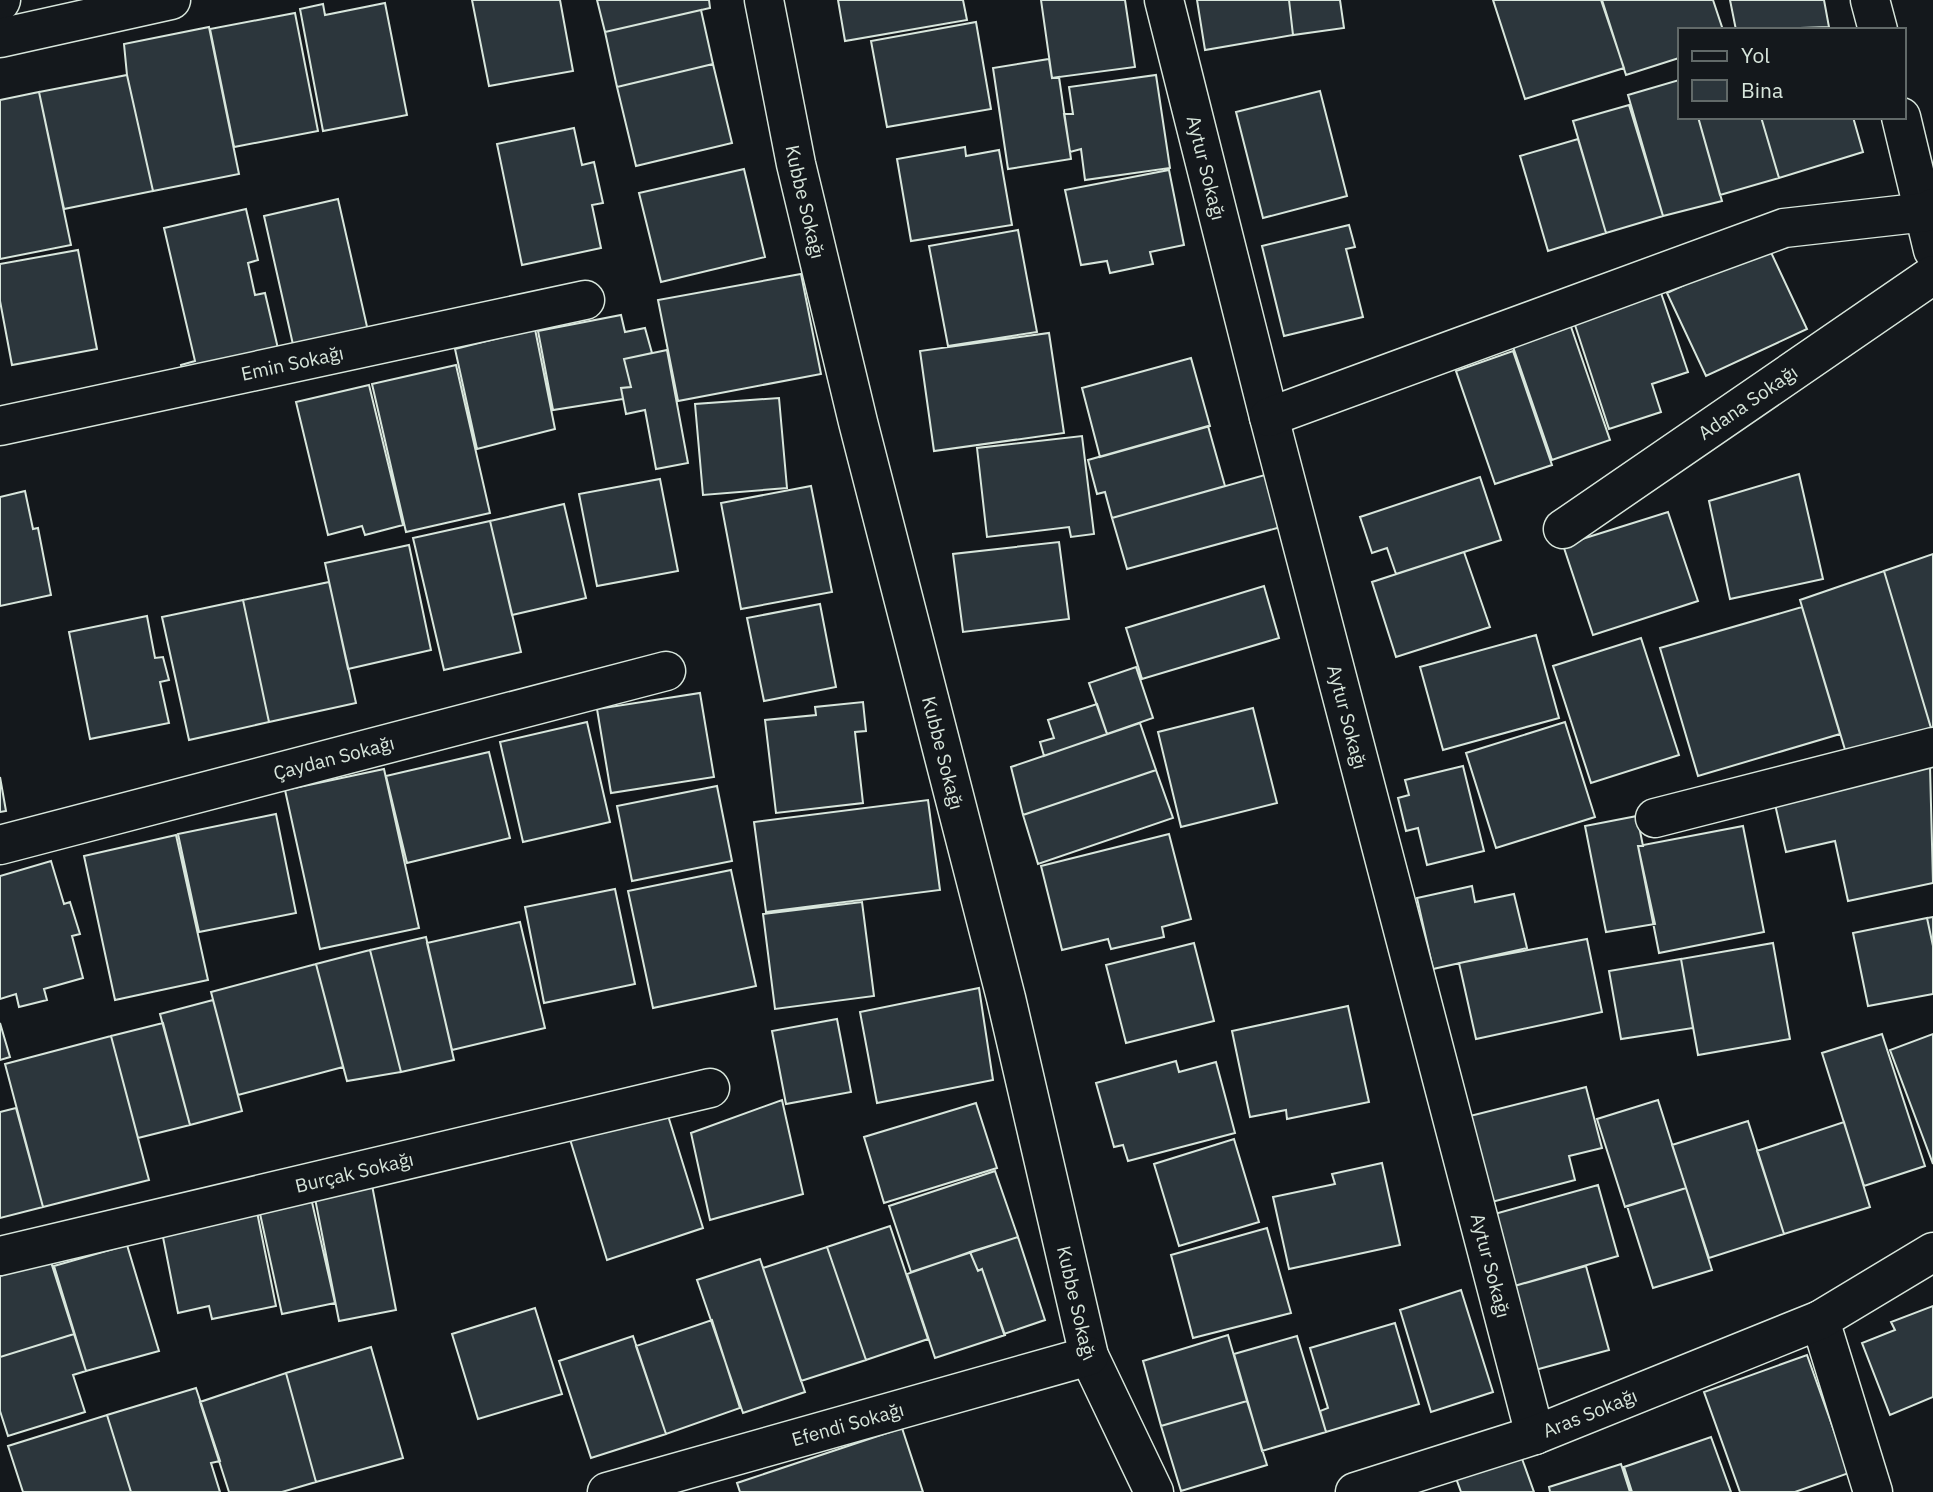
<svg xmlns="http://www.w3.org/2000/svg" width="1933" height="1492" viewBox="0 0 1933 1492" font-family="'IBM Plex Sans',sans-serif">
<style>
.building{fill:#2c363c;stroke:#d8e6dc;stroke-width:2}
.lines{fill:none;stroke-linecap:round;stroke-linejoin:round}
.minor-casing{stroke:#d8e6dc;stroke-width:41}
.minor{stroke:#14181c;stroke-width:38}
.labels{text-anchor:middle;stroke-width:5;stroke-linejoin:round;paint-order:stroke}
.street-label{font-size:19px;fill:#d8e6dc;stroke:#14181c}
</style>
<rect width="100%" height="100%" fill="#14181c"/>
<path class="building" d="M 472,0 L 560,0 L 573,71 L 489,86 Z
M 597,0 L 709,0 L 710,8 L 605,32 Z
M 838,0 L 963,0 L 967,20 L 845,41 Z
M 1041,0 L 1125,0 L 1135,67 L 1052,78 Z
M 1197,0 L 1289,0 L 1293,35 L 1205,50 Z
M 1289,0 L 1340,0 L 1344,28 L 1293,35 Z
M 1493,0 L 1601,0 L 1624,68 L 1525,99 Z
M 1602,0 L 1713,0 L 1723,30 L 1679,30 L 1679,58 L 1626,75 Z
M 1730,0 L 1824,0 L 1829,27 L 1736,30 Z
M 385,3 L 407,115 L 323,131 L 300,9 L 323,4 L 325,15 Z
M 701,10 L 713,64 L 617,87 L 605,32 Z
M 295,13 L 318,131 L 234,147 L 210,29 Z
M 976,22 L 991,109 L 887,127 L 871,41 Z
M 209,27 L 239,174 L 153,191 L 127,75 L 124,44 Z
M 1049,59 L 1052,78 L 1059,77 L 1071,159 L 1008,169 L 993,68 Z
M 713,64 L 732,143 L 636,166 L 617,87 Z
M 127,75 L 153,191 L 64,209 L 39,92 Z
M 1156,75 L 1170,168 L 1085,180 L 1081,149 L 1070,152 L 1064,114 L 1073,114 L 1069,87 Z
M 1679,80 L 1679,117 L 1698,117 L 1722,201 L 1663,216 L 1628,95 Z
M 1320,91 L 1347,196 L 1263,218 L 1236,112 Z
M 39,92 L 71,245 L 0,259 L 0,100 Z
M 1629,105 L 1663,216 L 1606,233 L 1573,121 Z
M 1698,117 L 1761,117 L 1779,178 L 1720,195 Z
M 1761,117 L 1853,117 L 1863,152 L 1779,178 Z
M 574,128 L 582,165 L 594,162 L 603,203 L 592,205 L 601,248 L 522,265 L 497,144 Z
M 1578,139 L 1606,233 L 1548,251 L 1520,156 Z
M 965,147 L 966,156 L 999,150 L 1012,225 L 911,241 L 897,159 Z
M 744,169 L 765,257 L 661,282 L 639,193 Z
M 1169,170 L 1184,245 L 1150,252 L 1153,264 L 1110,273 L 1107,261 L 1081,265 L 1065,190 Z
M 338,199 L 368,331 L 294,349 L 264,216 Z
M 246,209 L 258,260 L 248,263 L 255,295 L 265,293 L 280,357 L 185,380 L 181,365 L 195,361 L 164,228 Z
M 1349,225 L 1355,247 L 1346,249 L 1363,317 L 1284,336 L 1262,246 Z
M 1018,230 L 1037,332 L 948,346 L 929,246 Z
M 1768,246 L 1807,329 L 1706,376 L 1667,293 Z
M 78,250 L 97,349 L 12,365 L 0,301 L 0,264 Z
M 801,274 L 821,374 L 678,401 L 658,300 Z
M 1660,290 L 1688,372 L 1652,384 L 1661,412 L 1609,429 L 1573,319 Z
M 621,315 L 625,332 L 645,328 L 652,353 L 624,359 L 631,387 L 621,388 L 623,399 L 553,410 L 538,331 Z
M 1569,321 L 1610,440 L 1552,460 L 1511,341 Z
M 535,329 L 555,429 L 477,449 L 455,349 Z
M 1049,333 L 1064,433 L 934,451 L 920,351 Z
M 667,350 L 688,463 L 656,469 L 645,410 L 626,414 L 621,388 L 631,387 L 624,359 Z
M 1513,351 L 1552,465 L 1495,484 L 1456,371 Z
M 1191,358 L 1210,426 L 1100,457 L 1082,388 Z
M 456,365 L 490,513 L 406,532 L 372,384 Z
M 369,385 L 403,525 L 365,535 L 362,526 L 328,535 L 296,402 Z
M 779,398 L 787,488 L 703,495 L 695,404 Z
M 1208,426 L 1225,486 L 1112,518 L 1105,492 L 1097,494 L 1088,460 Z
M 1082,436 L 1094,534 L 1071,537 L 1069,527 L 987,537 L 977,448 Z
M 1272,473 L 1288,525 L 1127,569 L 1112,518 Z
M 1799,474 L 1823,579 L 1730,599 L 1709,501 Z
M 1480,477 L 1501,540 L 1396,574 L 1387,548 L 1372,553 L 1360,517 Z
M 660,479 L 678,571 L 597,586 L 579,494 Z
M 811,486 L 832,592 L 741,609 L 721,503 Z
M 25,491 L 33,529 L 38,528 L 51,595 L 0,606 L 0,497 Z
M 564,504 L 586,598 L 512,615 L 490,521 Z
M 1668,512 L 1698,601 L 1593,635 L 1563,545 Z
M 490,521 L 521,652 L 444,670 L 413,538 Z
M 1059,542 L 1069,619 L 963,632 L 953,554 Z
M 409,545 L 431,650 L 348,669 L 325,563 Z
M 1464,552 L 1490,627 L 1396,657 L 1372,582 Z
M 1933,554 L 1933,727 L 1931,728 L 1884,571 Z
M 1884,571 L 1931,728 L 1846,753 L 1800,600 Z
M 329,582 L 356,703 L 269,722 L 243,600 Z
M 1264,586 L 1279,638 L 1142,679 L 1126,628 Z
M 243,600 L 269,722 L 189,740 L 162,617 Z
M 820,604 L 836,687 L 764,701 L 747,618 Z
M 1802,607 L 1840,734 L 1698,776 L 1660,648 Z
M 147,616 L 155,658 L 163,657 L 169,680 L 160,682 L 169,723 L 90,739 L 69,632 Z
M 1536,635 L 1559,718 L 1443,750 L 1420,667 Z
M 1641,638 L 1679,755 L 1591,783 L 1553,666 Z
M 1136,667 L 1153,718 L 1107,734 L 1089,683 Z
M 700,693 L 714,777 L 611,793 L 597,709 Z
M 863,702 L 866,731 L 855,732 L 863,803 L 776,813 L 765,720 L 816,715 L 815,707 Z
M 1097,704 L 1107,734 L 1044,756 L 1040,742 L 1054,738 L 1048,720 Z
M 1253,708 L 1277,803 L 1181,827 L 1158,732 Z
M 587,722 L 610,822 L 523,842 L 500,742 Z
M 1565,722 L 1595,817 L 1496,848 L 1466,753 Z
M 1140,723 L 1156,770 L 1023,815 L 1011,767 Z
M 489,752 L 510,838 L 407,863 L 386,776 Z
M 1463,766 L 1484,851 L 1427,865 L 1418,828 L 1406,831 L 1398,798 L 1409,795 L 1405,780 Z
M 1930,766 L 1933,883 L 1848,901 L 1835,841 L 1786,852 L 1774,800 Z
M 384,769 L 419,928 L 320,949 L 285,790 Z
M 1156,770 L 1173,818 L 1038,864 L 1023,815 Z
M 0,777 L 6,811 L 0,812 Z
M 717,786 L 732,861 L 632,881 L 617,806 Z
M 928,800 L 940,890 L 766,912 L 754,822 Z
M 276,814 L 296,913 L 199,932 L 178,834 Z
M 1637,816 L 1643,846 L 1638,846 L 1655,924 L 1606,932 L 1585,826 Z
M 1743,826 L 1764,932 L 1659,953 L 1638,846 Z
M 1169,834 L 1191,919 L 1162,927 L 1164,937 L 1111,949 L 1108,939 L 1062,950 L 1041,866 Z
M 176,835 L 208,980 L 115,1000 L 84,856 Z
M 51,861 L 64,904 L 70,902 L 80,934 L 72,936 L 83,978 L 44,989 L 47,1000 L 19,1007 L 16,994 L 0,999 L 0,876 Z
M 731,870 L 756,986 L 653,1008 L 628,891 Z
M 1472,886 L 1475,902 L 1514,894 L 1527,948 L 1433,969 L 1417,898 Z
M 615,889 L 635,984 L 544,1003 L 525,907 Z
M 862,902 L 874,996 L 775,1009 L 763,914 Z
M 1933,917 L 1933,946 L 1927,918 Z
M 1927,918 L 1933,946 L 1933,994 L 1868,1006 L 1853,933 Z
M 520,922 L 545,1028 L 452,1050 L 427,943 Z
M 426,937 L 454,1060 L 401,1072 L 370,950 Z
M 1587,939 L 1602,1012 L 1476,1039 L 1459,963 Z
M 1194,943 L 1214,1021 L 1126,1043 L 1106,965 Z
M 1773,943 L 1790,1039 L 1698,1055 L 1681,959 Z
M 370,950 L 401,1072 L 347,1081 L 316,964 Z
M 1681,959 L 1693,1028 L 1621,1039 L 1609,971 Z
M 316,964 L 343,1067 L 238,1095 L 211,992 Z
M 979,988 L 993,1080 L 877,1103 L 860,1012 Z
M 213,1000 L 242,1111 L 190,1125 L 160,1014 Z
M 1348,1006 L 1369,1102 L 1287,1119 L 1286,1110 L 1250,1117 L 1232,1031 Z
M 837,1019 L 851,1092 L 786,1104 L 772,1031 Z
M 0,1023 L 10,1057 L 0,1060 Z
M 163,1023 L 190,1125 L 138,1138 L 111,1036 Z
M 1882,1034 L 1925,1166 L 1864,1186 L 1822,1053 Z
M 1933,1034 L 1933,1164 L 1890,1050 Z
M 111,1036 L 149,1180 L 43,1207 L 5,1064 Z
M 1176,1061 L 1179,1072 L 1216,1062 L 1235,1133 L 1128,1161 L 1123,1145 L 1114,1147 L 1096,1083 Z
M 1586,1087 L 1602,1148 L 1569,1156 L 1575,1180 L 1484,1204 L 1462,1118 Z
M 782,1100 L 803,1194 L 710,1220 L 691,1133 Z
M 1658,1100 L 1686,1188 L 1625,1207 L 1597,1119 Z
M 976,1103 L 997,1168 L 884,1203 L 864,1137 Z
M 665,1106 L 703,1228 L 607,1260 L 569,1136 Z
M 16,1108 L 43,1207 L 0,1218 L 0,1112 Z
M 1748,1121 L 1784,1234 L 1709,1258 L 1672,1145 Z
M 1844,1122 L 1870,1207 L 1784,1234 L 1757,1151 Z
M 1234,1139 L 1259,1222 L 1179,1246 L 1154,1164 Z
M 1382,1163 L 1400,1245 L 1289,1269 L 1273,1197 L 1335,1184 L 1332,1174 Z
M 995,1171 L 1018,1237 L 911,1272 L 889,1206 Z
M 371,1180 L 396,1310 L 339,1321 L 312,1183 Z
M 1598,1185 L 1618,1256 L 1511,1287 L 1491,1215 Z
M 1686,1188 L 1712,1270 L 1653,1288 L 1627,1206 Z
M 309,1189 L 335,1303 L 282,1314 L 257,1200 Z
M 255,1202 L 276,1306 L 212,1319 L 209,1306 L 178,1313 L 160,1222 Z
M 890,1226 L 928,1339 L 866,1360 L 827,1247 Z
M 1267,1228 L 1291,1313 L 1193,1338 L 1171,1255 Z
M 1018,1237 L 1045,1320 L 1004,1334 L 982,1269 L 978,1271 L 970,1252 Z
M 127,1245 L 159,1351 L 86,1371 L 54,1266 Z
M 827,1247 L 866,1360 L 801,1381 L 763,1268 Z
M 970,1252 L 978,1271 L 982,1269 L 1005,1335 L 935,1358 L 907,1274 Z
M 50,1259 L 74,1334 L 0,1357 L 0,1276 Z
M 760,1259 L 805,1392 L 743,1413 L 697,1280 Z
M 1586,1266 L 1609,1350 L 1535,1370 L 1511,1287 Z
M 1461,1290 L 1493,1392 L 1431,1412 L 1400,1310 Z
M 1933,1306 L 1933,1397 L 1890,1415 L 1862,1343 L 1895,1330 L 1891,1322 Z
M 535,1308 L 562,1394 L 478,1419 L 452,1334 Z
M 712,1320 L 740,1408 L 666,1434 L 636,1346 Z
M 1395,1323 L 1419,1404 L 1326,1432 L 1320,1411 L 1328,1408 L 1310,1348 Z
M 74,1334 L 86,1371 L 73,1375 L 85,1412 L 8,1436 L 0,1411 L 0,1357 Z
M 1228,1335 L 1247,1401 L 1161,1426 L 1143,1361 Z
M 633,1336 L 666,1434 L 591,1458 L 559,1361 Z
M 1297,1336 L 1326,1432 L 1262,1451 L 1234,1354 Z
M 371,1347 L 403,1458 L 316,1482 L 286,1373 Z
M 1807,1355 L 1849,1473 L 1795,1492 L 1740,1492 L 1704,1392 Z
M 286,1373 L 316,1482 L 282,1492 L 229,1492 L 200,1402 Z
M 196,1388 L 220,1461 L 211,1463 L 220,1492 L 131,1492 L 107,1415 Z
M 1247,1401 L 1267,1465 L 1181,1491 L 1161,1426 Z
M 107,1415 L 131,1492 L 23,1492 L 8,1446 Z
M 902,1428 L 923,1492 L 740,1492 L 737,1483 Z
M 1711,1437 L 1731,1492 L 1632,1492 L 1624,1467 Z
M 1521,1456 L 1534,1492 L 1461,1492 L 1456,1478 Z
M 1621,1464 L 1630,1492 L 1550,1492 L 1549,1487 Z"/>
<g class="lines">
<defs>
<g id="minor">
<path id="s1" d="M 764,0 L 796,164 L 858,422 L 1006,998 L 1089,1356 L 1154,1492"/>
<path id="s2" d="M 1164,0 L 1269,417 L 1535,1435"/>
<path d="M 1870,0 L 1878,30"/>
<path d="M 0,2 L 1,0"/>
<path d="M 0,38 L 171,0"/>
<path d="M 1901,117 L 1933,250"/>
<path d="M 1269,417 L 1784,228 L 1926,212 L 1933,208"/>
<path id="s3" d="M 0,426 L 585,300"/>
<path id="s4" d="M 1563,529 L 1933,275"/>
<path d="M 1655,818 L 1933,747"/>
<path id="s5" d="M 0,845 L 666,671"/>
<path id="s6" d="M 0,1256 L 710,1088"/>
<path d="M 1820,1320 L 1873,1492"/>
<path id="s7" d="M 607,1492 L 1089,1356"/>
<path id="s8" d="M 1355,1492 L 1535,1435 L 1820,1320 L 1933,1252"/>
</g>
</defs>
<use href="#minor" class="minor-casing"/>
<use href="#minor" class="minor"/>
</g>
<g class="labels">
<g class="street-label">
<text dy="7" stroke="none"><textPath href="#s2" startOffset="173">Aytur Sokağı</textPath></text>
<text dy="7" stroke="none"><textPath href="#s1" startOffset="206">Kubbe Sokağı</textPath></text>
<text dy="7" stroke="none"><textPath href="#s3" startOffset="299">Emin Sokağı</textPath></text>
<text dy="7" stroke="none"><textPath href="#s4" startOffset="224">Adana Sokağı</textPath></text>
<text dy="7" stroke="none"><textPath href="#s2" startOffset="740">Aytur Sokağı</textPath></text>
<text dy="7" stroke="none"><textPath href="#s1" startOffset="774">Kubbe Sokağı</textPath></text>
<text dy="7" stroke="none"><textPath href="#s5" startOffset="345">Çaydan Sokağı</textPath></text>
<text dy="7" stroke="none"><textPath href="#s6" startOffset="364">Burçak Sokağı</textPath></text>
<text dy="7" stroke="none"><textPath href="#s2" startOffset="1307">Aytur Sokağı</textPath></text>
<text dy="7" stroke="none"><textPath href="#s1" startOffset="1340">Kubbe Sokağı</textPath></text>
<text dy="7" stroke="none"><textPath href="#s8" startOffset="248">Aras Sokağı</textPath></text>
<text dy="7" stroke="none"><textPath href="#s7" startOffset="250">Efendi Sokağı</textPath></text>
</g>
</g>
<rect x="1678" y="28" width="228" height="91" fill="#14181c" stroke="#626a69" stroke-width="2"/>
<rect x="1692" y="51" width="35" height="10" fill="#14181c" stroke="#626a69" stroke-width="2"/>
<text x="1741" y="63" font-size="21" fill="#d8e6dc">Yol</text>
<rect x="1692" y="80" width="35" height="21" fill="#2c363c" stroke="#626a69" stroke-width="2"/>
<text x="1741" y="98" font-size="21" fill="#d8e6dc">Bina</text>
</svg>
